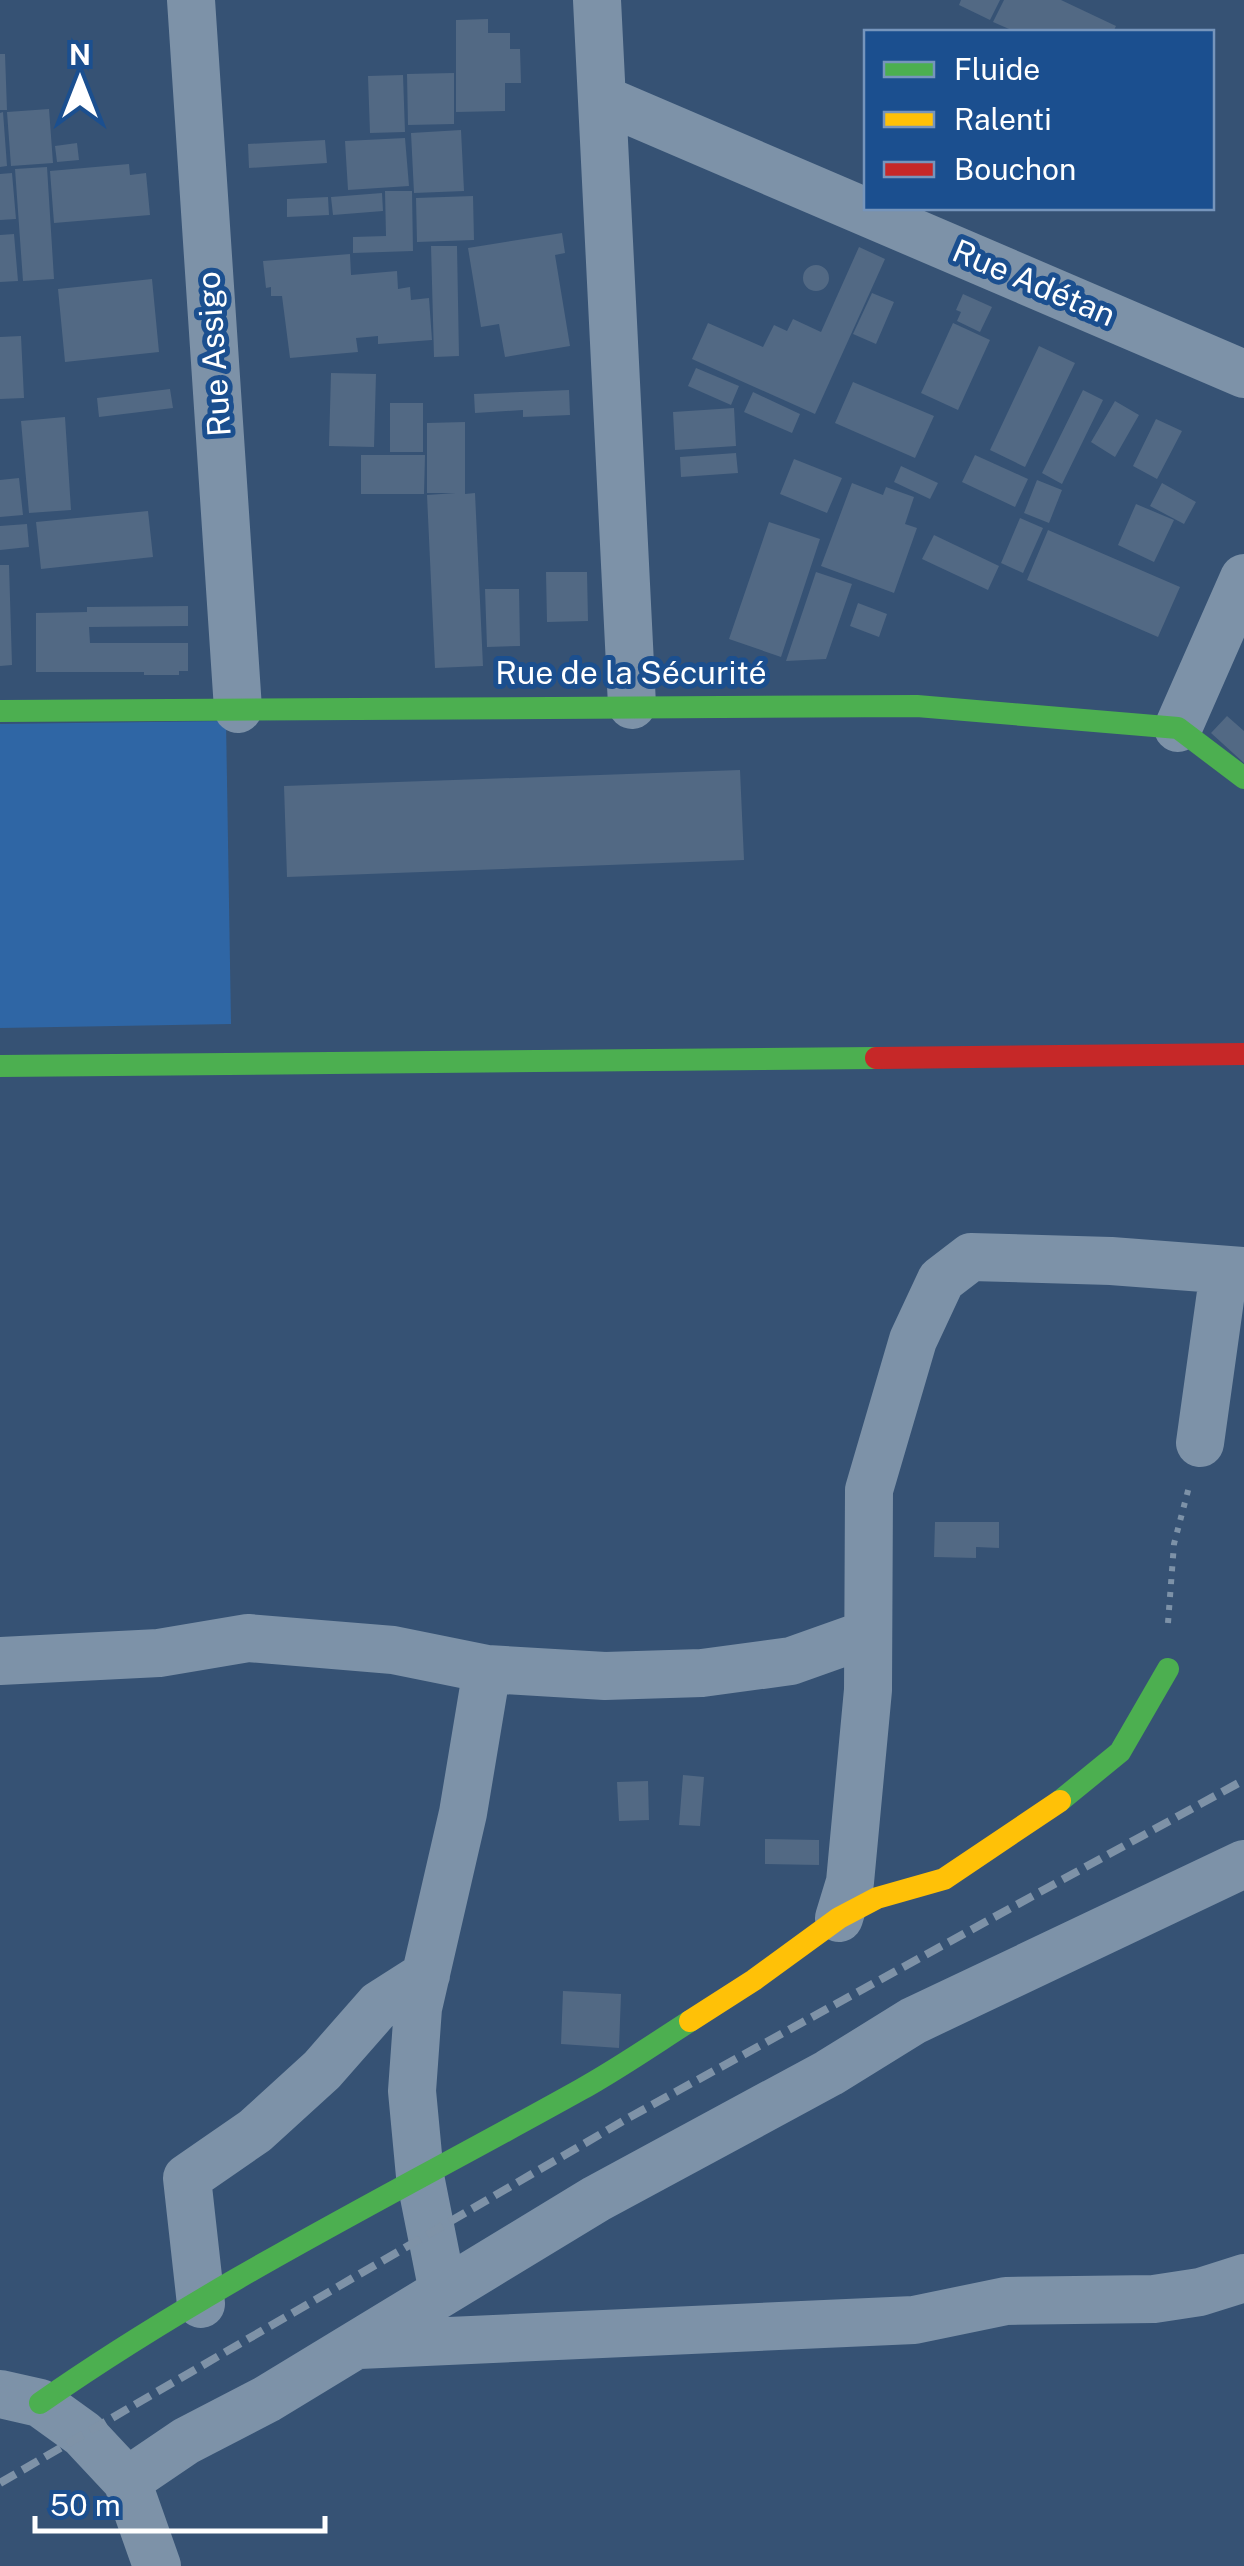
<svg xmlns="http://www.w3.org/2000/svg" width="1244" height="2566" viewBox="0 0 1244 2566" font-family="'Public Sans',sans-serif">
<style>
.green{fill:#2f66a5}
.building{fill:#526984}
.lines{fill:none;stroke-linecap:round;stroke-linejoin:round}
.path{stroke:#7d92a8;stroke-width:6;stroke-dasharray:5 8;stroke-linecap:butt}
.street{stroke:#7d92a8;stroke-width:48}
.fast{stroke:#4caf50;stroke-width:22}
.slow{stroke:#ffc107;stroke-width:22}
.jam{stroke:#c62828;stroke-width:22}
.rail{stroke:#7e92a7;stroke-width:8;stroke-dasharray:18 8;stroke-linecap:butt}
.labels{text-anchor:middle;stroke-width:10;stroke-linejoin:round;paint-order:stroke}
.street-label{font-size:32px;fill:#fff;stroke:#1b4f8f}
</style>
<rect width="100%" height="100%" fill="#365274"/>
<path class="green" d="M 226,721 L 231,1024 L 0,1028 L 0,724 Z"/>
<path class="building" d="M 961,0 L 1000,0 L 990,20 L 959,5 Z
M 1004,0 L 1061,0 L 1116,26 L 1113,32 L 1016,32 L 993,22 Z
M 488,19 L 488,33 L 510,33 L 510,49 L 520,49 L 521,83 L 505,83 L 505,111 L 456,112 L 456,20 Z
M 0,54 L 5,54 L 7,110 L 0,110 Z
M 454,73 L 454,124 L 408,125 L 407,74 Z
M 403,75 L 405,132 L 370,133 L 368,76 Z
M 49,109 L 53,163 L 11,166 L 7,112 Z
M 3,112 L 7,166 L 0,167 L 0,113 Z
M 461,130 L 464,191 L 414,193 L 411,133 Z
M 405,138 L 409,186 L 348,190 L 345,141 Z
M 325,140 L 327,163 L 249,168 L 248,144 Z
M 77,143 L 79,160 L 57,162 L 55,146 Z
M 129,164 L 130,175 L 146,173 L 150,215 L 54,223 L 50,171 Z
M 47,167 L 54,279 L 23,281 L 15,169 Z
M 12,173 L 16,219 L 0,220 L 0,174 Z
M 385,191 L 412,191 L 413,251 L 353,253 L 353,237 L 386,236 Z
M 382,193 L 383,211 L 333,215 L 331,197 Z
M 473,196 L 474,240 L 417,242 L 416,198 Z
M 328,197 L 329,215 L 287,217 L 287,199 Z
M 562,233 L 565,253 L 555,255 L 570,346 L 505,357 L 499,324 L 481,327 L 468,248 Z
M 14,234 L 18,281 L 0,282 L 0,235 Z
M 431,246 L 457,246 L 459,356 L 434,357 Z
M 859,247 L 885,259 L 815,414 L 692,359 L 708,323 L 763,347 L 774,325 L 787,331 L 793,319 L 821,332 Z
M 350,254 L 351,275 L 397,271 L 398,289 L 410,287 L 411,300 L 429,298 L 432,340 L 378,344 L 378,336 L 356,338 L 358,352 L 290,358 L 282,296 L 271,296 L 271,287 L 266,288 L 263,261 Z
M803 278a13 13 0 1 1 26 0a13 13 0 1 1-26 0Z
M 152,279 L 159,352 L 65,362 L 58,289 Z
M 872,293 L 894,302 L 876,344 L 853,334 Z
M 963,294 L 992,307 L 980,332 L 957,321 L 961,312 L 956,310 Z
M 953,323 L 990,340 L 958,410 L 921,393 Z
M 21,336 L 24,398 L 0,399 L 0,337 Z
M 1039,346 L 1075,363 L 1025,467 L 990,450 Z
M 696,368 L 739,386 L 731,405 L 688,386 Z
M 331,373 L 376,374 L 374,447 L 329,446 Z
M 853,382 L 934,416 L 915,458 L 835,423 Z
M 170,389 L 173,408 L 99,417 L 97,398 Z
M 569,390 L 570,415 L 523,417 L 523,410 L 475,413 L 474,394 Z
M 1083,390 L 1103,400 L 1062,484 L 1042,473 Z
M 753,392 L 800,414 L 792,433 L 744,412 Z
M 1115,401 L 1139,415 L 1115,457 L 1091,442 Z
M 390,403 L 423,403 L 423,452 L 390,452 Z
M 734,408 L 736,446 L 675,450 L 673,412 Z
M 65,417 L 71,510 L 29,513 L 21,421 Z
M 1156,419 L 1182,431 L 1157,479 L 1133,466 Z
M 465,422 L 465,494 L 475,493 L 483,666 L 435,668 L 427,495 L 456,493 L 427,493 L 427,423 Z
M 736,453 L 738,473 L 681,477 L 680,457 Z
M 361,455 L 425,455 L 424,494 L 361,494 Z
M 975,455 L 1028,479 L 1015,507 L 962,482 Z
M 794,459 L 842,478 L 827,513 L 780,494 Z
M 901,466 L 938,483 L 930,499 L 894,482 Z
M 19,478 L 23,515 L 0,517 L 0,480 Z
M 1037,480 L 1062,490 L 1049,523 L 1024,513 Z
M 852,483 L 883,495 L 886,487 L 914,497 L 905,524 L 917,528 L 894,593 L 821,566 Z
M 1162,483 L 1196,502 L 1184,524 L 1150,506 Z
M 1136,504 L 1174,520 L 1154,562 L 1118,545 Z
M 148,511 L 153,557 L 41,569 L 36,522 Z
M 1020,518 L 1043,528 L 1023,573 L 1001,563 Z
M 769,522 L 820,539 L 781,657 L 729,639 Z
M 27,524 L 29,547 L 0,550 L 0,526 Z
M 1048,530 L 1180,587 L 1158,637 L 1027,580 Z
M 934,535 L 999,566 L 988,590 L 922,559 Z
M 0,565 L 9,565 L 12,665 L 0,666 Z
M 546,572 L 587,572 L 588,621 L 547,622 Z
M 816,572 L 852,584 L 826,659 L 786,661 Z
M 485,589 L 519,589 L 520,646 L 487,647 Z
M 858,603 L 887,614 L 879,637 L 850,626 Z
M 188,606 L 188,626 L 89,627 L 90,643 L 188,643 L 188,671 L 179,671 L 179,675 L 144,675 L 144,672 L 36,672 L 36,613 L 87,612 L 87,607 Z
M 1227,716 L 1244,731 L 1244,763 L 1211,733 Z
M 740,770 L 744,860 L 287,877 L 284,786 Z
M 935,1522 L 999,1522 L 999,1548 L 976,1547 L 976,1558 L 934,1557 Z
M 683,1775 L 704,1777 L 700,1826 L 679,1825 Z
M 648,1781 L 649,1820 L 619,1821 L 617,1782 Z
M 765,1839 L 819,1840 L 819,1865 L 765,1864 Z
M 563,1991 L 621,1994 L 619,2048 L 561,2044 Z"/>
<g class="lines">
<path class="path" d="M 1168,1623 L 1174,1544 L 1190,1483"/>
<path class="street" d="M 191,0 L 238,709
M 597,0 L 632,705
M 602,99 L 1244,374
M 1178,728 L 1244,578
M 1200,1443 L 1224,1271
M 0,1661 L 159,1653 L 248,1638 L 393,1650 L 487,1669 L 605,1676 L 702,1673 L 791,1661 L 867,1634
M 839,1918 L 850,1882 L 868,1690 L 869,1490 L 913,1340 L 941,1280 L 971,1257 L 1111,1261 L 1244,1271
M 443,2292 L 420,2176 L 412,2091 L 418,2008 L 463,1813 L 487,1669
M 201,2304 L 187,2178 L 255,2131 L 322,2070 L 379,2005 L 426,1975
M 359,2345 L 914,2320 L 1006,2301 L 1154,2299 L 1200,2292 L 1244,2278
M 0,2394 L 40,2403 L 83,2434 L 127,2481 L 157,2566
M 127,2481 L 186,2441 L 267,2399 L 596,2199 L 829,2073 L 913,2021 L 1244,1864"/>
<path class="fast" d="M 0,711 L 917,706 L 1178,728 L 1244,778
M 0,1066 L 876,1058
M 1060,1801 L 1120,1752 L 1168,1669
M 40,2403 C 210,2284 399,2191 580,2090 C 618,2069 654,2044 690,2021"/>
<path class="slow" d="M 690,2021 L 754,1980 L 839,1918 L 877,1898 L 944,1879 L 1060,1801"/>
<path class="jam" d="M 876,1058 L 1244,1054"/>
<path class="rail" d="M 0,2483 L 630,2117 L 1244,1780"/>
</g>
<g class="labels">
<g class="street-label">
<text transform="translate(1034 283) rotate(23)" y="11">Rue Adétan</text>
<text transform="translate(214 354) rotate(-94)" y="11">Rue Assigo</text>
<text x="631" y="684">Rue de la Sécurité</text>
</g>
</g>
<rect x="864" y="30" width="350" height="180" fill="#1b4f8f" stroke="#7695bc" stroke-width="2.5"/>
<rect x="884" y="62" width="50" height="15" fill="#4caf50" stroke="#7695bc" stroke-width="2.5"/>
<text x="954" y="80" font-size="30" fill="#ffffff">Fluide</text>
<rect x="884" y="112" width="50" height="15" fill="#ffc107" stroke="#7695bc" stroke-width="2.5"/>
<text x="954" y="130" font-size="30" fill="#ffffff">Ralenti</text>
<rect x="884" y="162" width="50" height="15" fill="#c62828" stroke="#7695bc" stroke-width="2.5"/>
<text x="954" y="180" font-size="30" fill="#ffffff">Bouchon</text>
<g transform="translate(80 80)" stroke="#1b4f8f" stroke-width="8" paint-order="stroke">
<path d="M0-8L18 38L0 25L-18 38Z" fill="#ffffff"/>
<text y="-15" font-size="28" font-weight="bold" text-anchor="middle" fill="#ffffff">N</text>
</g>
<path d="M35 2516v15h290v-15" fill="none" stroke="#ffffff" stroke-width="5"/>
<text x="50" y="2516" font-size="30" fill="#ffffff" stroke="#1b4f8f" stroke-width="8" paint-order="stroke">50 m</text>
</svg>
